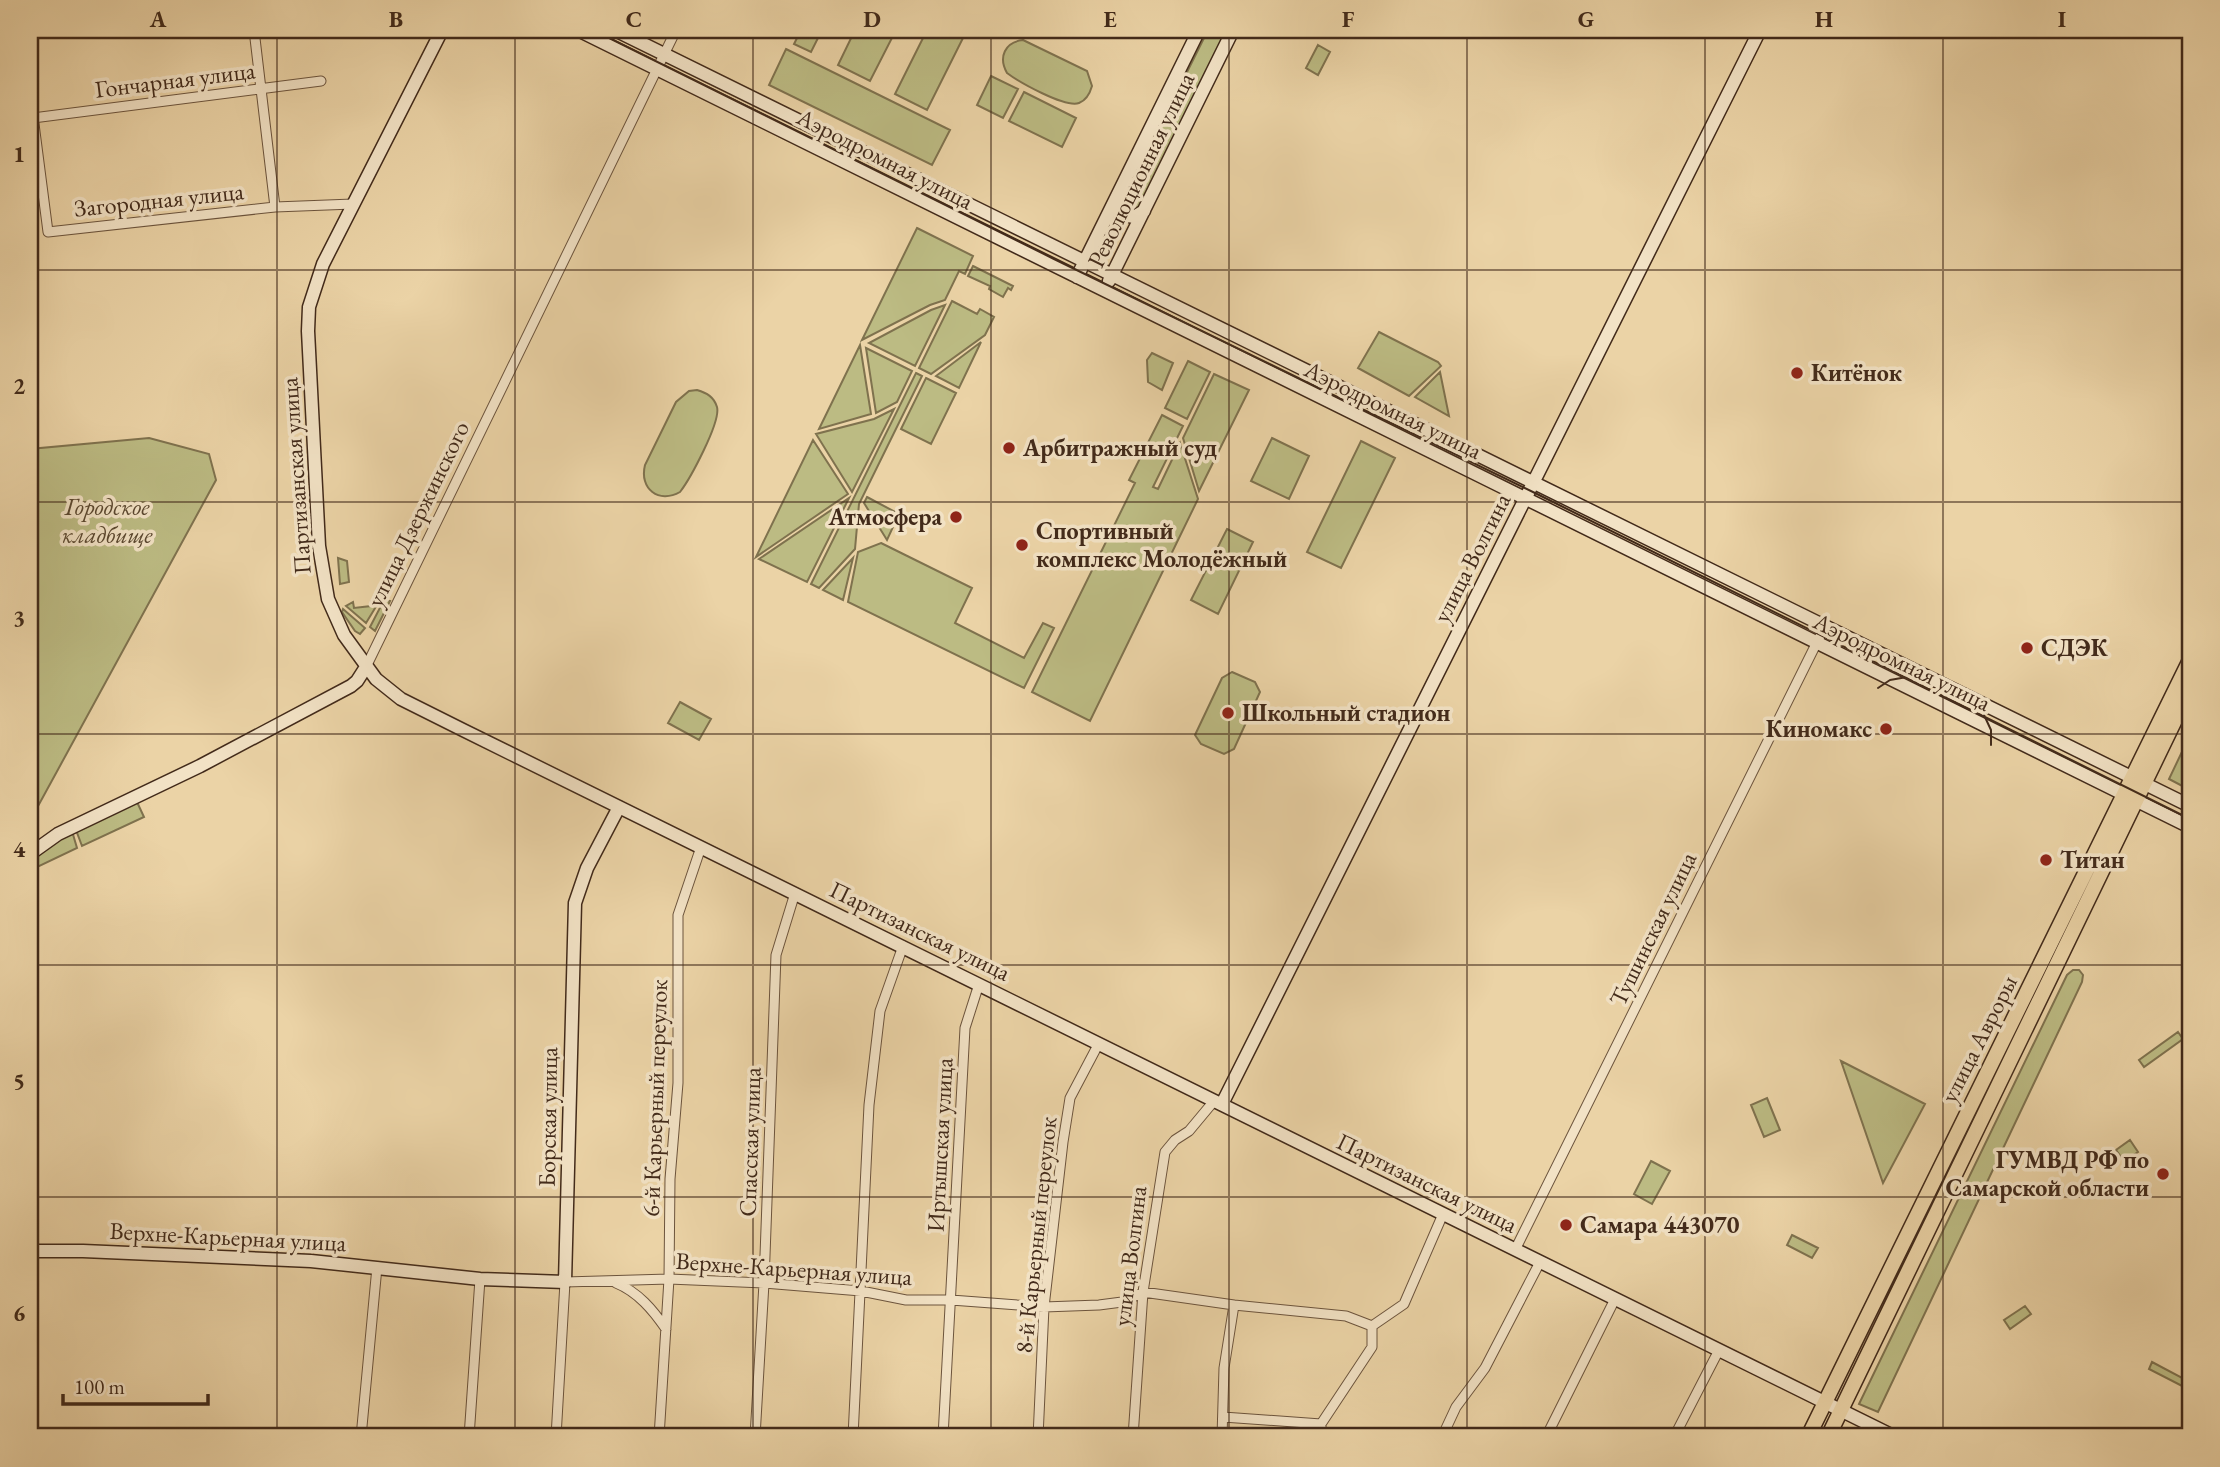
<svg xmlns="http://www.w3.org/2000/svg" width="2220" height="1467" viewBox="0 0 2220 1467" font-family="'EB Garamond',serif">
<style>
.green{fill:#bcbb83;stroke:#7f724e;stroke-width:2}
.lines{fill:none;stroke-linecap:round;stroke-linejoin:round}
.street-casing{stroke:#6c543d;stroke-width:11}
.secondary-casing{stroke:#422a1a;stroke-width:15}
.primary-casing{stroke:#422a1a;stroke-width:17}
.street{stroke:#f2e2c5;stroke-width:9}
.secondary{stroke:#f2e2c5;stroke-width:12}
.primary{stroke:#ebd3a6;stroke-width:14}
.tram{stroke:#422a1a;stroke-width:2}
.grid{fill:none;stroke:#422a1a;stroke-width:2;stroke-opacity:0.55}
.poi-dot{fill:#8f2418;stroke:#f2e2c5;stroke-width:2.5}
.labels{text-anchor:middle;stroke-width:7;stroke-linejoin:round;paint-order:stroke}
.street-label{font-size:24px;fill:#422a1a;stroke:#f2e2c5}
.poi-label{font-size:24px;font-weight:bold;fill:#422a1a;stroke:#f2e2c5;text-anchor:start}
.park-label{font-size:24px;font-style:italic;fill:#5a472f;stroke:#f2e2c5}
.neatline{fill:none;stroke:#422a1a;stroke-width:2.5}
.grid-label{font-size:23px;text-anchor:middle;font-weight:bold;fill:#422a1a}
</style>
<rect width="100%" height="100%" fill="#ebd3a6"/>
<filter id="stains"><feTurbulence type="fractalNoise" baseFrequency=".00286" numOctaves="4"/><feColorMatrix values="0 0 0 0 .2 0 0 0 0 .09 0 0 0 0 .02 0 0 0 .5 -.17"/></filter>
<radialGradient id="worn" r=".72"><stop offset=".6" stop-color="#630" stop-opacity="0"/><stop offset="1" stop-color="#630" stop-opacity=".3"/></radialGradient>
<path class="green" d="M 801,30 L 822,30 L 811,52 L 794,44 Z
M 855,30 L 896,30 L 870,81 L 838,65 Z
M 927,30 L 967,30 L 927,110 L 895,94 Z
M 1208,30 L 1228,30 L 1140,209 L 1130,210 L 1123,200 Z
M 1023,40 L 1087,71 L 1092,86 C 1090,93 1087,100 1079,103 C 1065,108 1019,82 1007,73 C 998,57 1005,42 1023,40 Z
M 1318,45 L 1330,52 L 1318,75 L 1306,68 Z
M 786,49 L 950,130 L 932,165 L 769,85 Z
M 991,76 L 1018,89 L 1003,118 L 977,105 Z
M 1024,92 L 1076,118 L 1062,147 L 1009,121 Z
M 917,228 L 973,256 L 965,274 L 959,271 L 945,300 L 930,305 L 862,340 Z
M 973,266 L 1013,286 L 1011,290 L 1008,288 L 1003,297 L 989,289 L 990,286 L 968,276 Z
M 952,301 L 977,314 L 980,309 L 994,317 L 985,335 L 931,374 L 919,368 Z
M 945,305 L 915,366 L 869,343 L 931,310 Z
M 1379,332 L 1438,362 L 1441,366 L 1409,396 L 1358,368 Z
M 981,342 L 959,388 L 936,376 Z
M 860,345 L 871,414 L 819,429 Z
M 866,348 L 912,371 L 897,402 L 876,413 Z
M 1152,353 L 1173,363 L 1162,390 L 1148,382 L 1147,360 Z
M 1188,361 L 1210,372 L 1187,419 L 1165,408 Z
M 1440,372 L 1449,416 L 1415,397 Z
M 916,373 L 922,376 L 859,504 L 855,549 L 819,588 L 811,584 Z
M 1214,374 L 1249,390 L 1199,491 L 1183,438 Z
M 926,378 L 956,393 L 931,444 L 901,429 Z
M 697,390 C 707,393 714,397 717,407 C 721,422 690,479 680,492 C 659,504 639,489 645,465 L 676,402 L 689,391 Z
M 894,409 L 852,492 L 816,434 L 874,419 Z
M 1162,415 L 1183,426 L 1153,487 L 1158,489 L 1180,443 L 1198,499 L 1090,721 L 1032,692 L 1135,483 L 1129,480 Z
M 149,438 L 209,454 L 216,480 L 37,808 L 30,811 L 30,449 Z
M 1272,438 L 1309,456 L 1289,499 L 1251,481 Z
M 813,440 L 848,494 L 756,557 Z
M 1361,441 L 1395,458 L 1341,568 L 1307,552 Z
M 867,497 L 899,514 L 887,540 L 864,503 Z
M 849,498 L 807,582 L 759,559 Z
M 1227,529 L 1253,542 L 1218,614 L 1191,600 Z
M 881,543 L 972,588 L 955,623 L 1024,658 L 1043,623 L 1054,628 L 1024,688 L 848,602 L 858,552 Z
M 338,558 L 347,561 L 349,582 L 340,584 Z
M 853,558 L 843,600 L 823,590 Z
M 380,600 L 366,623 L 346,606 L 353,602 L 354,608 L 371,606 L 371,601 Z
M 384,600 L 390,601 L 375,631 L 370,627 Z
M 343,609 L 365,628 L 360,634 L 355,631 L 342,612 Z
M 1232,672 L 1255,682 L 1260,692 L 1234,749 L 1224,754 L 1201,744 L 1195,735 L 1222,678 Z
M 680,702 L 711,719 L 699,740 L 668,723 Z
M 2190,735 L 2190,790 L 2169,779 Z
M 137,802 L 144,817 L 82,846 L 76,830 Z
M 72,831 L 77,848 L 31,870 L 36,852 Z
M 2073,970 L 2079,970 L 2083,975 L 2082,982 L 1878,1412 L 1859,1404 L 2067,975 Z
M 2178,1032 L 2183,1039 L 2144,1067 L 2139,1060 Z
M 1841,1061 L 1925,1104 L 1883,1183 Z
M 1767,1098 L 1780,1130 L 1764,1137 L 1751,1105 Z
M 2130,1140 L 2138,1152 L 2124,1161 L 2116,1150 Z
M 1651,1161 L 1670,1171 L 1652,1204 L 1634,1194 Z
M 1792,1235 L 1818,1248 L 1812,1258 L 1787,1245 Z
M 2025,1306 L 2031,1314 L 2010,1329 L 2004,1320 Z
M 2152,1362 L 2190,1382 L 2190,1390 L 2149,1369 Z"/>
<g class="lines">
<defs>
<path id="street" d="M 254,30 L 275,207
M 30,93 L 48,232 L 275,207 L 353,204
M 33,118 L 321,81
M 366,667 L 676,30
M 1515,1250 L 1825,626
M 616,1283 C 638,1292 653,1310 666,1329
M 1372,1326 L 1404,1304 L 1443,1214
M 1223,1417 L 1321,1424
M 361,1437 L 377,1267
M 469,1437 L 480,1279
M 556,1437 L 565,1282 L 669,1279 L 764,1283 L 861,1291 L 906,1300 L 951,1300 L 1044,1307 L 1099,1305 L 1122,1302 L 1143,1292 L 1234,1305 L 1346,1316 L 1372,1326
M 659,1437 L 669,1279 L 670,1179 L 678,1083 L 678,915 L 701,847
M 755,1437 L 764,1283 L 776,955 L 795,893
M 853,1437 L 869,1105 L 880,1011 L 903,946
M 943,1437 L 965,1028 L 979,984
M 1038,1437 L 1044,1307 L 1063,1142 L 1070,1098 L 1099,1043
M 1133,1437 L 1143,1292 L 1165,1152 L 1175,1140 L 1189,1131 L 1214,1101
M 1222,1437 L 1224,1368 L 1234,1305
M 1321,1437 L 1321,1424 L 1372,1347 L 1372,1326
M 1442,1437 L 1456,1407 L 1485,1368 L 1540,1262
M 1546,1437 L 1615,1299
M 1674,1437 L 1719,1350"/>
<path id="secondary" d="M 442,30 L 323,264 L 309,307 L 308,331 L 319,546 L 328,599 L 344,635 L 376,679 L 401,699 L 463,730 L 1895,1437
M 578,30 L 2190,827
M 615,30 L 2190,806
M 1116,200 C 1119,210 1123,216 1134,217 L 1144,211
M 1077,277 L 1199,30
M 1109,281 L 1233,30
M 30,854 L 58,834 L 200,766 L 351,686 L 357,681 L 366,667
M 1222,1104 L 1760,30
M 30,1251 L 83,1251 L 311,1261 L 480,1279 L 565,1282 L 575,903 L 587,868 L 619,807"/>
<path id="primary" d="M 1808,1437 L 2190,660
M 1828,1437 L 2190,689"/>
</defs>
<use href="#street" class="street-casing"/>
<use href="#secondary" class="secondary-casing"/>
<use href="#primary" class="primary-casing"/>
<use href="#street" class="street"/>
<use href="#secondary" class="secondary"/>
<use href="#primary" class="primary"/>
<path class="tram" d="M 593,30 L 1054,259 L 1539,495 L 2190,819
M 1878,688 L 1890,680 L 1907,677
M 1984,715 L 1991,730 L 1991,745"/>
</g>
<path class="grid" d="M 277,30 L 277,1437M 515,30 L 515,1437M 753,30 L 753,1437M 991,30 L 991,1437M 1229,30 L 1229,1437M 1467,30 L 1467,1437M 1705,30 L 1705,1437M 1943,30 L 1943,1437M 30,270 L 2190,270M 30,502 L 2190,502M 30,734 L 2190,734M 30,965 L 2190,965M 30,1197 L 2190,1197"/>
<g class="poi-dot">
<circle cx="1797" cy="373" r="7"/>
<circle cx="1009" cy="448" r="7"/>
<circle cx="956" cy="517" r="7"/>
<circle cx="1022" cy="545" r="7"/>
<circle cx="2027" cy="648" r="7"/>
<circle cx="1228" cy="713" r="7"/>
<circle cx="1886" cy="729" r="7"/>
<circle cx="2046" cy="860" r="7"/>
<circle cx="2163" cy="1174" r="7"/>
<circle cx="1566" cy="1225" r="7"/>
</g>
<g class="labels">
<g class="street-label">
<text transform="translate(175 80) rotate(-7)" y="8">Гончарная улица</text>
<text transform="translate(885 159) rotate(27)" y="8">Аэродромная улица</text>
<text transform="translate(1141 170) rotate(-64)" y="8">Революционная улица</text>
<text transform="translate(159 200) rotate(-6)" y="8">Загородная улица</text>
<text transform="translate(1393 410) rotate(26)" y="8">Аэродромная улица</text>
<text transform="translate(296 476) rotate(-94)" y="8">Партизанская улица</text>
<text transform="translate(418 514) rotate(-64)" y="8">улица Дзержинского</text>
<text transform="translate(1472 558) rotate(-63)" y="8">улица Волгина</text>
<text transform="translate(1902 662) rotate(26)" y="8">Аэродромная улица</text>
<text transform="translate(1653 929) rotate(-64)" y="8">Тушинская улица</text>
<text transform="translate(920 931) rotate(26)" y="8">Партизанская улица</text>
<text transform="translate(1979 1039) rotate(-63)" y="8">улица Авроры</text>
<text transform="translate(655 1098) rotate(-88)" y="8">6-й Карьерный переулок</text>
<text transform="translate(548 1117) rotate(-89)" y="8">Борская улица</text>
<text transform="translate(750 1142) rotate(-88)" y="8">Спасская улица</text>
<text transform="translate(940 1145) rotate(-87)" y="8">Иртышская улица</text>
<text transform="translate(1427 1183) rotate(26)" y="8">Партизанская улица</text>
<text transform="translate(1036 1235) rotate(-84)" y="8">8-й Карьерный переулок</text>
<text transform="translate(228 1237) rotate(3)" y="8">Верхне-Карьерная улица</text>
<text transform="translate(1130 1256) rotate(-83)" y="8">улица Волгина</text>
<text transform="translate(794 1269) rotate(4)" y="8">Верхне-Карьерная улица</text>
</g>
<g class="poi-label">
<text x="1811" y="381">Китёнок</text>
<text x="1023" y="456">Арбитражный суд</text>
<text x="942" y="525" text-anchor="end">Атмосфера</text>
<text x="1036" y="539">Спортивный<tspan x="1036" dy="28">комплекс Молодёжный</tspan></text>
<text x="2041" y="656">СДЭК</text>
<text x="1242" y="721">Школьный стадион</text>
<text x="1872" y="737" text-anchor="end">Киномакс</text>
<text x="2060" y="868">Титан</text>
<text x="2149" y="1168" text-anchor="end">ГУМВД РФ по<tspan x="2149" dy="28">Самарской области</tspan></text>
<text x="1580" y="1233">Самара 443070</text>
</g>
<g class="park-label">
<text x="107" y="515">Городское<tspan x="107" dy="28">кладбище</tspan></text>
</g>
</g>
<rect width="2220" height="1467" fill="none" stroke="#ebd3a6" stroke-width="77"/>
<path d="M63 1394v10h145v-10" fill="none" stroke="#422a1a" stroke-width="3.5"/>
<text x="74" y="1394" font-size="21" fill="#422a1a" stroke="#f2e2c5" stroke-width="5" paint-order="stroke">100 m</text>
<rect x="38" y="38" width="2144" height="1390" class="neatline"/>
<g class="grid-label">
<text x="158" y="27">A</text>
<text x="396" y="27">B</text>
<text x="634" y="27">C</text>
<text x="872" y="27">D</text>
<text x="1110" y="27">E</text>
<text x="1348" y="27">F</text>
<text x="1586" y="27">G</text>
<text x="1824" y="27">H</text>
<text x="2062" y="27">I</text>
<text x="19" y="162">1</text>
<text x="19" y="394">2</text>
<text x="19" y="626">3</text>
<text x="19" y="857">4</text>
<text x="19" y="1089">5</text>
<text x="19" y="1321">6</text>
</g>
<rect width="100%" height="100%" filter="url(#stains)"/>
<rect width="100%" height="100%" fill="url(#worn)"/>
</svg>
